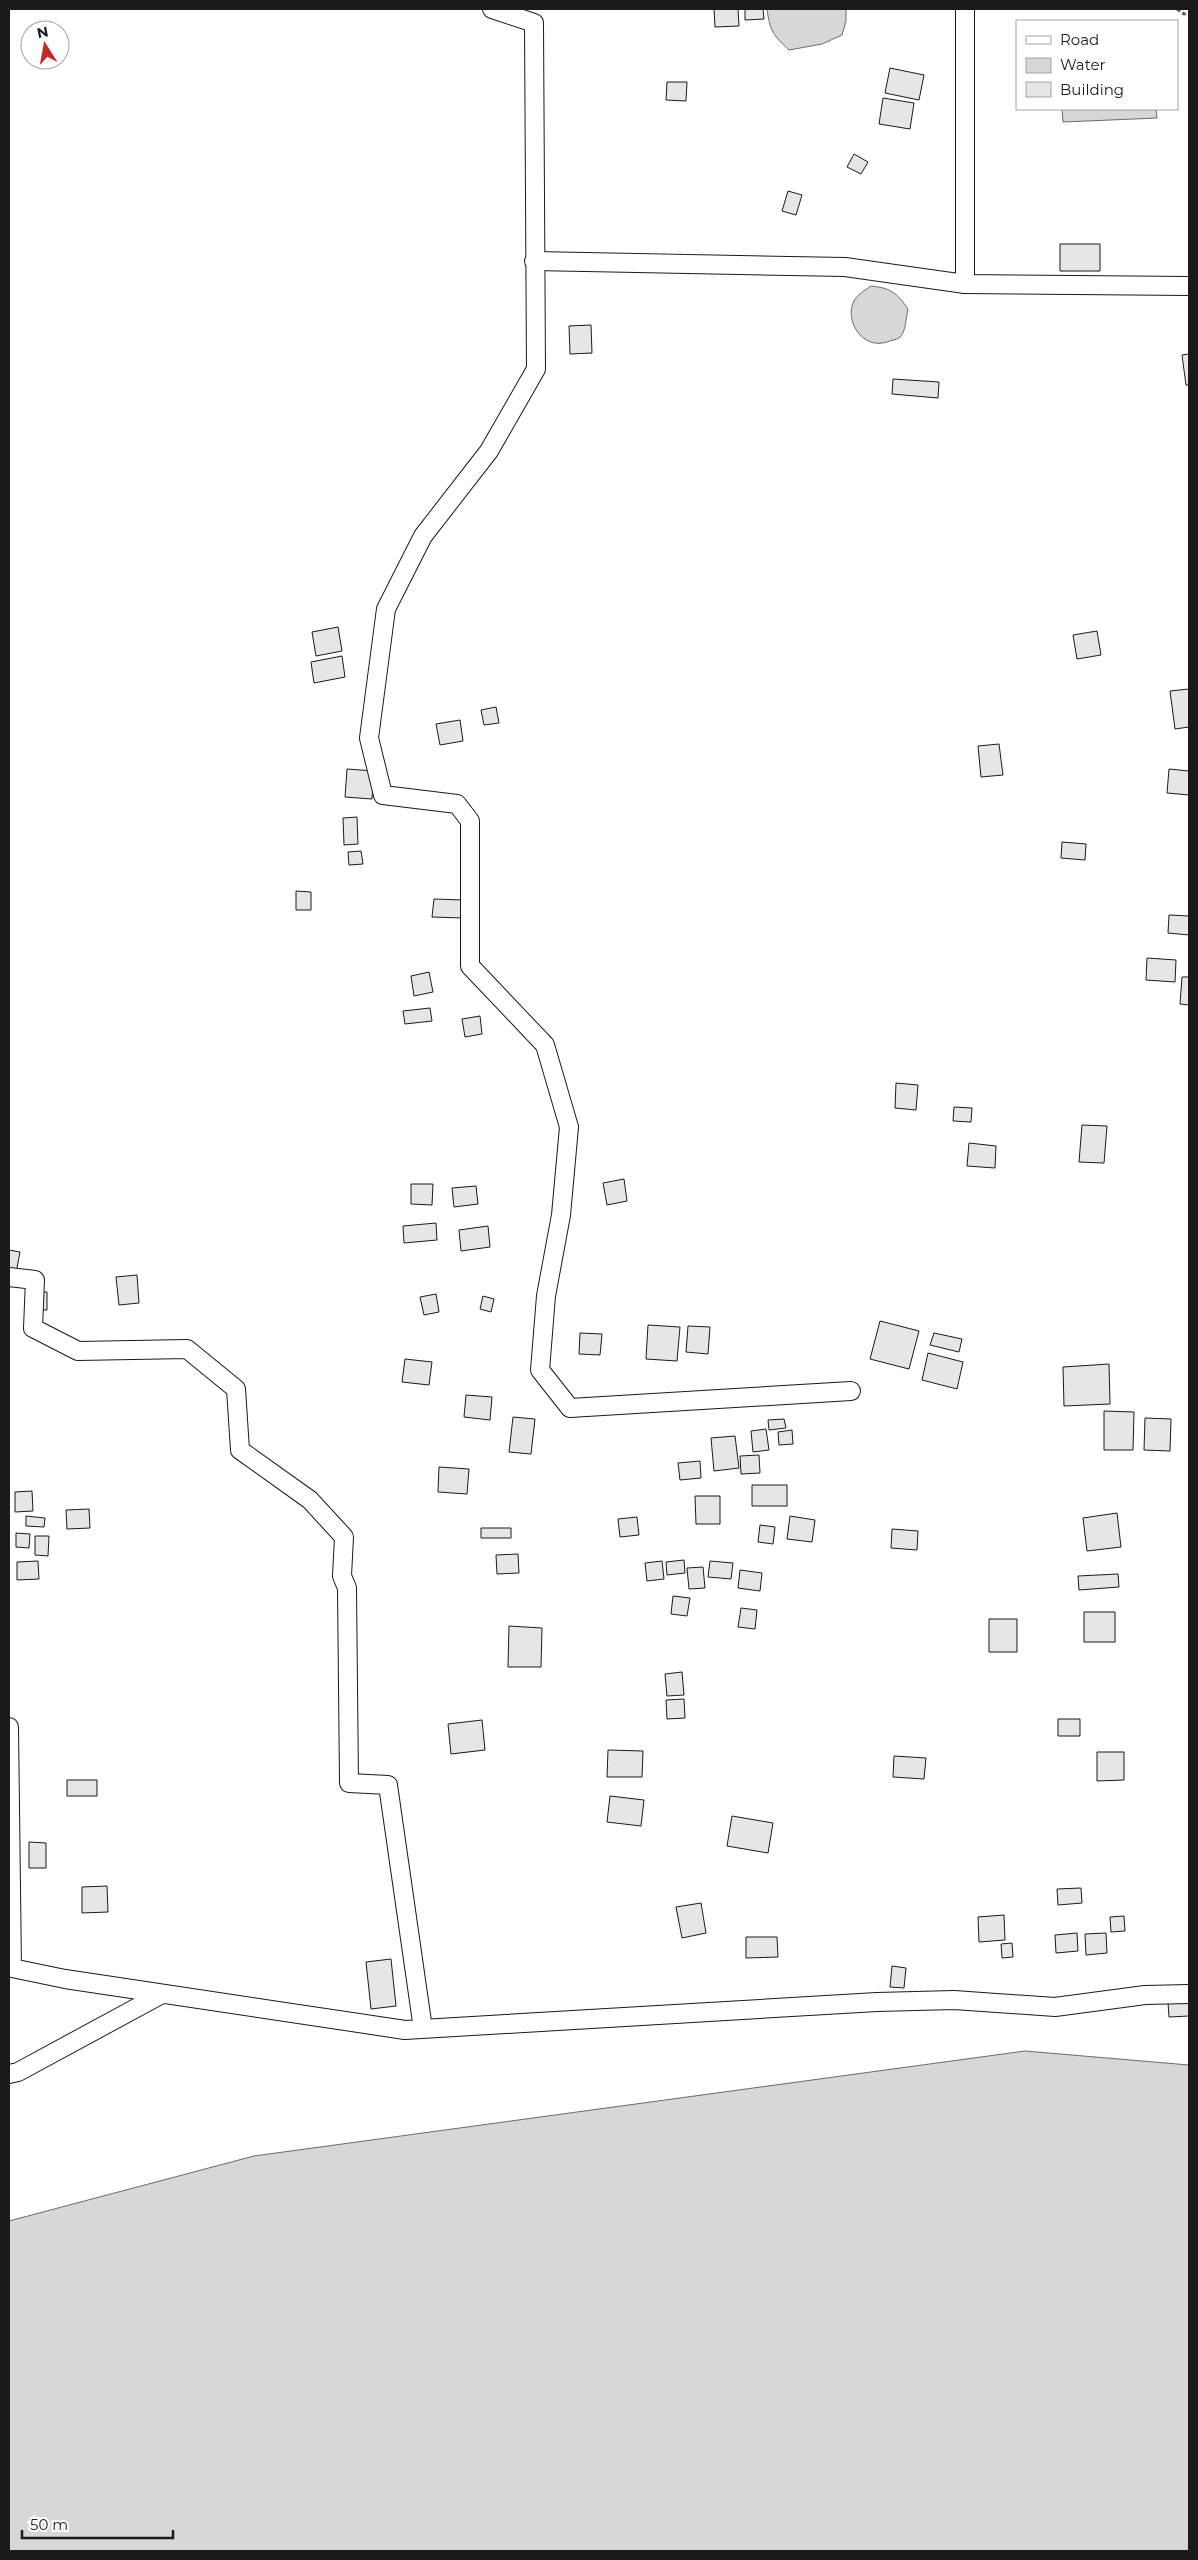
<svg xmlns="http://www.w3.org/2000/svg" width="1198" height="2560" viewBox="0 0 1198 2560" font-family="Montserrat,sans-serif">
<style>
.water{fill:#d7d7d7;stroke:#6a6a6a}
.building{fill:#e6e6e6;stroke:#1a1a1a}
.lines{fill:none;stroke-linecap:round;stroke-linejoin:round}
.street-casing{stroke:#1a1a1a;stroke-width:20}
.path{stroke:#5f5f5f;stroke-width:3;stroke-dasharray:4 2.5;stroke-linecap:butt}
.street{stroke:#fff;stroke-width:18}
</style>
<rect width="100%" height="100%" fill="#fff"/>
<path class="water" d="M 767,9 L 846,9 L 846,21 L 842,35 L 822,44 L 789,50 C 773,35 770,31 767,9 Z
M 1062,109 L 1156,109 L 1157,118 L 1063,122 Z
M 871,286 C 891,288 897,293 908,309 C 906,317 906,333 899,338 C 896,340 891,340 887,342 C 862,350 844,320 854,301 C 857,295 865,290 871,286 Z
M 1025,2051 L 1189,2065 L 1189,2551 L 9,2551 L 9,2221 L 254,2156 Z"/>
<path class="building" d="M 714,9 L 738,9 L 739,26 L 715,27 Z
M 745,9 L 763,9 L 764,19 L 745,20 Z
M 890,68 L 924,75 L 919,100 L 885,93 Z
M 667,82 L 687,82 L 686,101 L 666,100 Z
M 883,98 L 914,103 L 910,129 L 879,124 Z
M 854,154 L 868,162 L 861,174 L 847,167 Z
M 788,191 L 802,195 L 796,215 L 782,211 Z
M 1060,244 L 1100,244 L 1100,271 L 1060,271 Z
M 591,325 L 592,353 L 570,354 L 569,326 Z
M 1189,354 L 1189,385 L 1186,385 L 1182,355 Z
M 893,379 L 939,382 L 938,398 L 892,394 Z
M 338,627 L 342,651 L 316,656 L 312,632 Z
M 1097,631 L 1101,655 L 1077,659 L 1073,635 Z
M 342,656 L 345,677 L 314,683 L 311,662 Z
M 1189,689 L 1189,727 L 1175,729 L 1170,691 Z
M 496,707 L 499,723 L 484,725 L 481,710 Z
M 460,720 L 463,741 L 440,745 L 436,724 Z
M 999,744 L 1003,775 L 981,777 L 978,746 Z
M 347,769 L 374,771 L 372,799 L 345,797 Z
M 1169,769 L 1189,771 L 1189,795 L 1167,793 Z
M 357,817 L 358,844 L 344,845 L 343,818 Z
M 1062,842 L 1086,844 L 1085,860 L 1061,858 Z
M 361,851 L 363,864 L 349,865 L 348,852 Z
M 296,891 L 311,892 L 311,910 L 296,910 Z
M 434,899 L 463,900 L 462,918 L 432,917 Z
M 1169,915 L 1189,916 L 1189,935 L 1168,933 Z
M 1147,958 L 1176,960 L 1175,982 L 1146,980 Z
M 429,972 L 433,992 L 414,996 L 411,976 Z
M 1182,977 L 1189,977 L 1189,1005 L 1180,1004 Z
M 430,1008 L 432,1021 L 405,1024 L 403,1011 Z
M 480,1016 L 482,1034 L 465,1037 L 462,1019 Z
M 896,1083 L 918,1085 L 916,1110 L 895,1108 Z
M 954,1107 L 972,1108 L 971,1122 L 953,1121 Z
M 1082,1125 L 1107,1126 L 1104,1163 L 1079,1162 Z
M 969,1143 L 996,1146 L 995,1168 L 967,1166 Z
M 624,1179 L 627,1201 L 607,1205 L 603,1183 Z
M 411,1184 L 433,1184 L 432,1205 L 411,1204 Z
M 476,1186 L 478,1204 L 454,1207 L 452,1188 Z
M 436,1223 L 437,1240 L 404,1243 L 403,1226 Z
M 488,1226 L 490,1247 L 461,1251 L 459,1230 Z
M 9,1250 L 20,1252 L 16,1273 L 9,1272 Z
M 137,1275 L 139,1303 L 119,1305 L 116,1277 Z
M 36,1292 L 47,1292 L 47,1310 L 35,1310 Z
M 436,1294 L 439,1312 L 424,1315 L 420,1297 Z
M 483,1296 L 494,1299 L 491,1312 L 480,1309 Z
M 880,1321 L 919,1331 L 909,1369 L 870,1359 Z
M 648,1325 L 680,1327 L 677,1361 L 646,1359 Z
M 688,1326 L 710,1327 L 708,1354 L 686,1352 Z
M 580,1333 L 602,1334 L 600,1355 L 579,1354 Z
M 934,1333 L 962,1339 L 959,1352 L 930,1345 Z
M 928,1353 L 963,1362 L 957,1389 L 922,1380 Z
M 405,1359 L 432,1362 L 429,1385 L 402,1382 Z
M 1109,1364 L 1110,1404 L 1064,1406 L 1063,1367 Z
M 466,1395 L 492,1397 L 490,1420 L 464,1417 Z
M 1104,1411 L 1134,1412 L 1133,1450 L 1104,1450 Z
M 513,1417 L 535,1419 L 531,1454 L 509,1452 Z
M 1145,1418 L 1171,1419 L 1170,1451 L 1144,1450 Z
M 784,1419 L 786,1428 L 769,1430 L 768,1420 Z
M 766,1429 L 769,1450 L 753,1452 L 751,1431 Z
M 792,1430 L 793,1444 L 779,1445 L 778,1432 Z
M 735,1436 L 739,1468 L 714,1471 L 711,1438 Z
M 759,1455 L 760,1473 L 741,1474 L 740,1456 Z
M 700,1461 L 701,1478 L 680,1480 L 678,1463 Z
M 439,1467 L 469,1469 L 467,1494 L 438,1492 Z
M 752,1485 L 787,1485 L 787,1506 L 752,1506 Z
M 32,1491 L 33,1511 L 15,1512 L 15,1492 Z
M 695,1496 L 720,1496 L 720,1524 L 696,1524 Z
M 89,1509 L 90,1528 L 67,1529 L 66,1510 Z
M 1117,1513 L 1121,1547 L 1087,1551 L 1083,1518 Z
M 26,1516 L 45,1518 L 44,1527 L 26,1526 Z
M 790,1516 L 815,1520 L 812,1542 L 787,1539 Z
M 637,1517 L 639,1535 L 620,1537 L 618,1519 Z
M 760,1525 L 775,1527 L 773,1544 L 758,1542 Z
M 481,1528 L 511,1528 L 511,1538 L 481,1538 Z
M 892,1529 L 918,1531 L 917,1550 L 891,1548 Z
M 16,1533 L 30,1534 L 29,1548 L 16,1547 Z
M 35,1536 L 49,1536 L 48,1556 L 35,1555 Z
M 518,1554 L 519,1573 L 497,1574 L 496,1555 Z
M 684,1560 L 685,1573 L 667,1575 L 666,1562 Z
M 38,1561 L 39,1579 L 17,1580 L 17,1562 Z
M 662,1561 L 664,1579 L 647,1581 L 645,1563 Z
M 710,1561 L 733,1563 L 731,1579 L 708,1577 Z
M 703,1567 L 705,1588 L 689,1589 L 687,1568 Z
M 740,1570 L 762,1573 L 760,1591 L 738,1588 Z
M 1118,1574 L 1119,1587 L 1079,1590 L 1078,1576 Z
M 673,1596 L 690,1598 L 687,1616 L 671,1614 Z
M 741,1608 L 757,1610 L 755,1629 L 738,1627 Z
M 1084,1612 L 1115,1612 L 1115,1642 L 1084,1642 Z
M 989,1619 L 1017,1619 L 1017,1652 L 989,1652 Z
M 509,1626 L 542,1628 L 541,1667 L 508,1667 Z
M 682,1672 L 684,1695 L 667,1696 L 665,1674 Z
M 684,1699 L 685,1718 L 667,1719 L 666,1700 Z
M 1058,1719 L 1080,1719 L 1080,1736 L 1058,1736 Z
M 482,1720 L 485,1750 L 451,1754 L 448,1724 Z
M 608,1750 L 643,1751 L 642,1777 L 607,1777 Z
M 1097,1752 L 1124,1752 L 1124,1780 L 1097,1781 Z
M 894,1756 L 926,1758 L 924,1779 L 893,1777 Z
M 67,1780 L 97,1780 L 97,1796 L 67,1796 Z
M 610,1796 L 644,1800 L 641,1826 L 607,1822 Z
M 732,1816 L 773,1823 L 768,1853 L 727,1846 Z
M 29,1842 L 46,1843 L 46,1868 L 29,1868 Z
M 107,1886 L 108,1912 L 82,1913 L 82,1887 Z
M 1081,1888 L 1082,1903 L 1058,1905 L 1057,1889 Z
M 701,1903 L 706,1933 L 682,1938 L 676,1907 Z
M 1004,1915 L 1005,1940 L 979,1942 L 978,1917 Z
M 1124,1916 L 1125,1931 L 1111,1932 L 1110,1917 Z
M 1077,1933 L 1078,1951 L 1056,1953 L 1055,1935 Z
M 1106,1933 L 1107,1953 L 1086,1955 L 1085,1934 Z
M 746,1937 L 777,1937 L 778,1957 L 746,1958 Z
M 1012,1943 L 1013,1957 L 1002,1958 L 1001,1944 Z
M 391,1959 L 396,2006 L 371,2009 L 366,1962 Z
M 892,1966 L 906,1968 L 904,1988 L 890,1987 Z
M 1189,2002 L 1189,2016 L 1169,2017 L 1168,2003 Z"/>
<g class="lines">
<defs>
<path id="street" d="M 492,9 L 534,23 L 536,369 L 489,451 L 423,536 L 386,609 L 369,738 L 383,795 L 457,804 L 470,821 L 470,966 L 545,1045 L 569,1127 L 561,1215 L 546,1296 L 540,1370 L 570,1408 L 851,1391
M 534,261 L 845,267 L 965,284 L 1189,286
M 965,284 L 965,9
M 9,1277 L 35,1280 L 33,1328 L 78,1351 L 187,1349 L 236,1389 L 240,1450 L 310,1500 L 344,1537 L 342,1576 L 347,1588 L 349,1783 L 388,1785 L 423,2029
M 9,1727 L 12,1968 L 65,1979 L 405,2030 L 877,2002 L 954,2000 L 1055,2007 L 1145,1995 L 1189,1994
M 9,2074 L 18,2072 L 162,1994"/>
</defs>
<use href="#street" class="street-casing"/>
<path class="path" d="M 1177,9 L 1184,14 L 1189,13"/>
<use href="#street" class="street"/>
</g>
<rect width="1198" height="2560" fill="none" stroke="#1a1a1a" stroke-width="20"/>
<rect x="1016" y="20" width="162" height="90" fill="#ffffff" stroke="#a3a3a3"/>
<rect x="1026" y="36" width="25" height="8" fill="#ffffff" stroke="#a3a3a3"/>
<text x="1060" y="45" font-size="15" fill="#1a1a1a">Road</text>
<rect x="1026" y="58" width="25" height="15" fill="#d7d7d7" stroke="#a3a3a3"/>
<text x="1060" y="70" font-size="15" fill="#1a1a1a">Water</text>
<rect x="1026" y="82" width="25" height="15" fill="#e6e6e6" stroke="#a3a3a3"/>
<text x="1060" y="95" font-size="15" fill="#1a1a1a">Building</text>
<g transform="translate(45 45) rotate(349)"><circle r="24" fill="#ffffff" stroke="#a3a3a3"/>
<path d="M0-4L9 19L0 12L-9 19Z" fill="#c62828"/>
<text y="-8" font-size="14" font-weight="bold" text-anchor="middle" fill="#1a1a1a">N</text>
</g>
<path d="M22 2530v8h151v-8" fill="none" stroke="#1a1a1a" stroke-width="2.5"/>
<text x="30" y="2530" font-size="15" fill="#1a1a1a" stroke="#ffffff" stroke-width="4" paint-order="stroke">50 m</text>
</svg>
